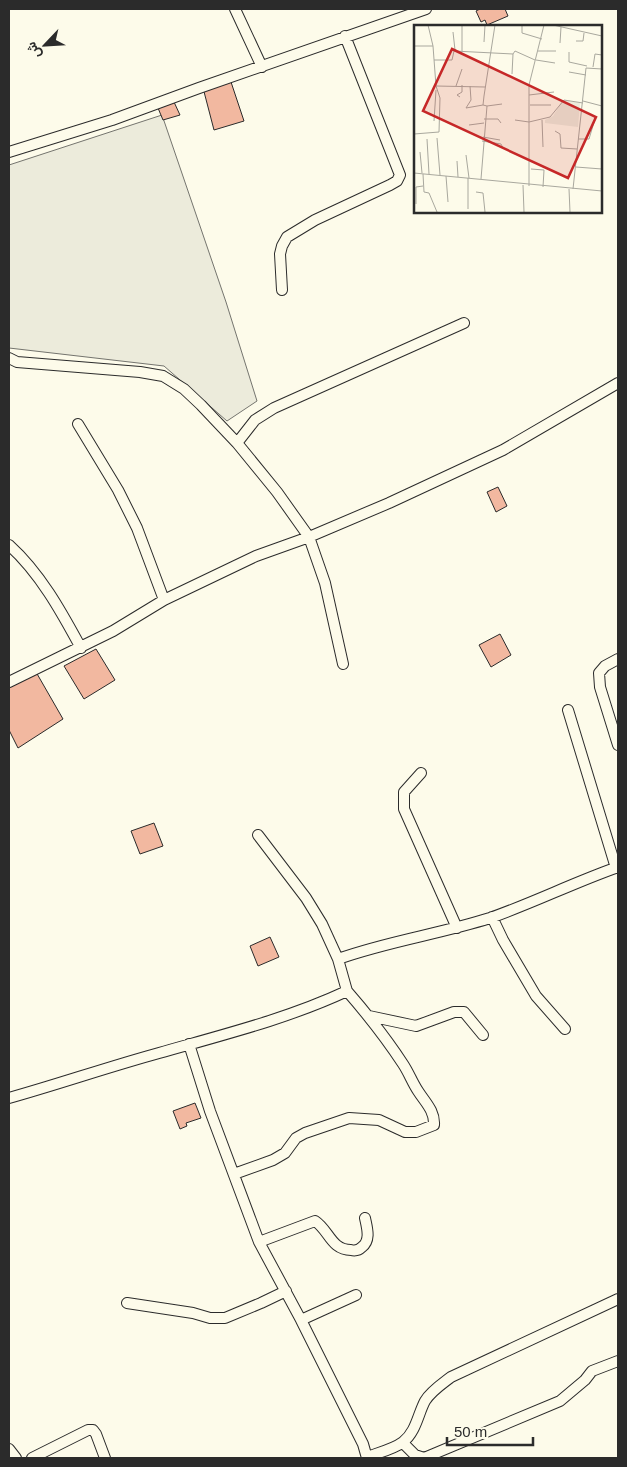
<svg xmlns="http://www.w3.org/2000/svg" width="627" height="1467" viewBox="0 0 627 1467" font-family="Arial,Vazirmatn,sans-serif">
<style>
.green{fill:#ecebdb;stroke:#74746e}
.building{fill:#f2b8a0;stroke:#2b2b2b}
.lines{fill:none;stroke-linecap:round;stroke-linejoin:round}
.minor-casing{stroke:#2b2b2b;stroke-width:12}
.minor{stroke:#fdfbea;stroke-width:10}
.inset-road{fill:none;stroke:#a9a89e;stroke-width:1}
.view{fill:#c62828;fill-opacity:0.15;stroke:#c62828;stroke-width:2.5}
.inset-edge{fill:none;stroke:#2b2b2b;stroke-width:2.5}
</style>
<rect width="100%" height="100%" fill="#fdfbea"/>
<path class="green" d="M 162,115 L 226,302 L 257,401 L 227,421 L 164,366 L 9,348 L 9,165 Z"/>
<path class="building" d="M 480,9 L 505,9 L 508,16 L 487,25 L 485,20 L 481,22 L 476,11 Z
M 229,76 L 244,121 L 214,130 L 202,84 Z
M 174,102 L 180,115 L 163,120 L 158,108 Z
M 498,487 L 507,506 L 496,512 L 487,492 Z
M 500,634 L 511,655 L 491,667 L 479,645 Z
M 96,649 L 115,680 L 84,699 L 64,666 Z
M 36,672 L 63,719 L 18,748 L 9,730 L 9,685 Z
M 154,823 L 163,846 L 140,854 L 131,831 Z
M 270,937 L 279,957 L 258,966 L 250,946 Z
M 195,1103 L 201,1118 L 186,1123 L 187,1126 L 180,1129 L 173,1111 Z"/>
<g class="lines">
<defs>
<path id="minor" d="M 235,9 L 262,67
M 9,152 L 112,120 L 199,88 L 426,9
M 282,290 L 280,254 L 282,246 L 287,237 L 315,220 L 390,185 L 397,181 L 400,175 L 345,36
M 9,358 L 17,362 L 140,372 L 163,376 L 184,389 L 201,405 L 237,443 L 277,492 L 309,537 L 325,583 L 343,664
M 78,424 L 118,490 L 137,528 L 164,600
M 237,443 L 255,420 L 274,408 L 464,323
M 9,545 C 40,573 61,611 81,648
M 618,659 L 605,666 L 599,673 L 600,687 L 618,745
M 9,682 L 113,631 L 164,600 L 256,556 L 309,537 L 389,503 L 503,450 L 618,383
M 568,710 L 616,868
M 421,773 L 404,792 L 404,809 L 457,928
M 258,835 L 306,898 L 322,924 L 338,959
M 492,917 L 503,940 L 536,996 L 565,1029
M 369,1016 L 416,1026 L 454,1012 L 464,1012 L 483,1035
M 189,1044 L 210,1111 L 259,1242 L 301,1320 L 363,1444 L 367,1458
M 9,1098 C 59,1084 108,1067 159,1053 C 222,1035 287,1019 347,991 L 338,959 C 388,941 440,934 490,918 C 533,903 575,882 618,867
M 234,1174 L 273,1160 L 285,1153 L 296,1138 L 305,1133 L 349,1118 L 379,1120 L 405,1132 L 416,1132 L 434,1125 C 435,1111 425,1102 418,1091 C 412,1082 409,1073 403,1064 C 386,1038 367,1014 347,991
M 259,1242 L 315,1221 C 329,1230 331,1250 351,1250 C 355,1251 359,1250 362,1247 C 371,1240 367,1228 365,1218
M 127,1303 L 193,1313 L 210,1318 L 225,1318 L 261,1303 L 286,1291
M 301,1320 L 356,1295
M 403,1443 L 415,1455 L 424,1458 L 560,1401 L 585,1380 L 592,1371 L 618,1361
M 9,1449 L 16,1458
M 367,1457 C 378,1453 394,1449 403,1442 C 416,1432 418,1414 425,1401 C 431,1391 442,1384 451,1377 L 618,1299
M 32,1458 L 88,1430 L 93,1430 L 96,1434 L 105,1458"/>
</defs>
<use href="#minor" class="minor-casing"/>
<use href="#minor" class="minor"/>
</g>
<g transform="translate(414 25)">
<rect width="188" height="188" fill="#fdfbea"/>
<path d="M 149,75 L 166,78 L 164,102 L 131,98 L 131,95 L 139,91 Z" fill="#ecebdb"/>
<path class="inset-road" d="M 14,0 L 19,21 L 22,61 L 71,62M 48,0 L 48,26M 139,0 L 188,11M 108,1 L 108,8 L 128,14M 39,7 L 41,25M 162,16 L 169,16 L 170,8M 70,17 L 71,0M 146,18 L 147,2M 0,21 L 19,21M 124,26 L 142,26M 155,27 L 155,37 L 173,41M 99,29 L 101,26 L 121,35M 20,35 L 38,35 L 40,26 L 99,29 L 98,49M 122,35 L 141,38M 179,42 L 181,29 L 188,30M 155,47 L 172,50M 42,61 L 48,44M 115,70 L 140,67M 46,72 L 43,70 L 48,67 L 48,60M 169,76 L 188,81M 116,80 L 137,80M 73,81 L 88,79M 52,83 L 57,75 L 56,61M 52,83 L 69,80M 70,94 L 84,94 L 87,98M 101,95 L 115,97 L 136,92 L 150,75 L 169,78M 128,95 L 129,122M 20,96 L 22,65M 55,100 L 70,98M 141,106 L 146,109 L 147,123 L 163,124M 0,109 L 25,107 L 26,73 L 22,61M 69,112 L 86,115M 23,113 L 26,150M 13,114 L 15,149M 164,114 L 175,114 L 181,94M 68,116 L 87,119 L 89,123M 6,127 L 8,148M 52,130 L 55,153M 43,136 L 44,152M 162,142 L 188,144M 117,144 L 130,145 L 129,162M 0,148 L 188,166M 9,149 L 10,167 L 15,168 L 23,187M 32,151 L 34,177M 67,154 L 73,81 L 69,80 L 70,71 L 81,0M 109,160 L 110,187M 115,161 L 115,60 L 130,0M 155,164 L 156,187M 159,164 L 172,43 L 188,44M 62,167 L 69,168 L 71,187M 2,179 L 2,162 L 9,161M 54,184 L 54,153"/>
<path class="view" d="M 38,24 L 182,92 L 154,153 L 9,86 Z"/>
<rect width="188" height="188" class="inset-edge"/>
</g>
<rect width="627" height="1467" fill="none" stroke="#2b2b2b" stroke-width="20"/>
<g transform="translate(45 45) rotate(245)" stroke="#fdfbea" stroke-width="4" paint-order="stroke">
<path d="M0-4L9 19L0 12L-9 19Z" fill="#2b2b2b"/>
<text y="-8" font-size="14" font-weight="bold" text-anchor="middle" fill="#2b2b2b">ش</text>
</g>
<path d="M447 1437v8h86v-8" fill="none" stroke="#2b2b2b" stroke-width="2.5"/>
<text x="454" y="1437" font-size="15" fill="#2b2b2b" stroke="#fdfbea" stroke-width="4" paint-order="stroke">50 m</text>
</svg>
